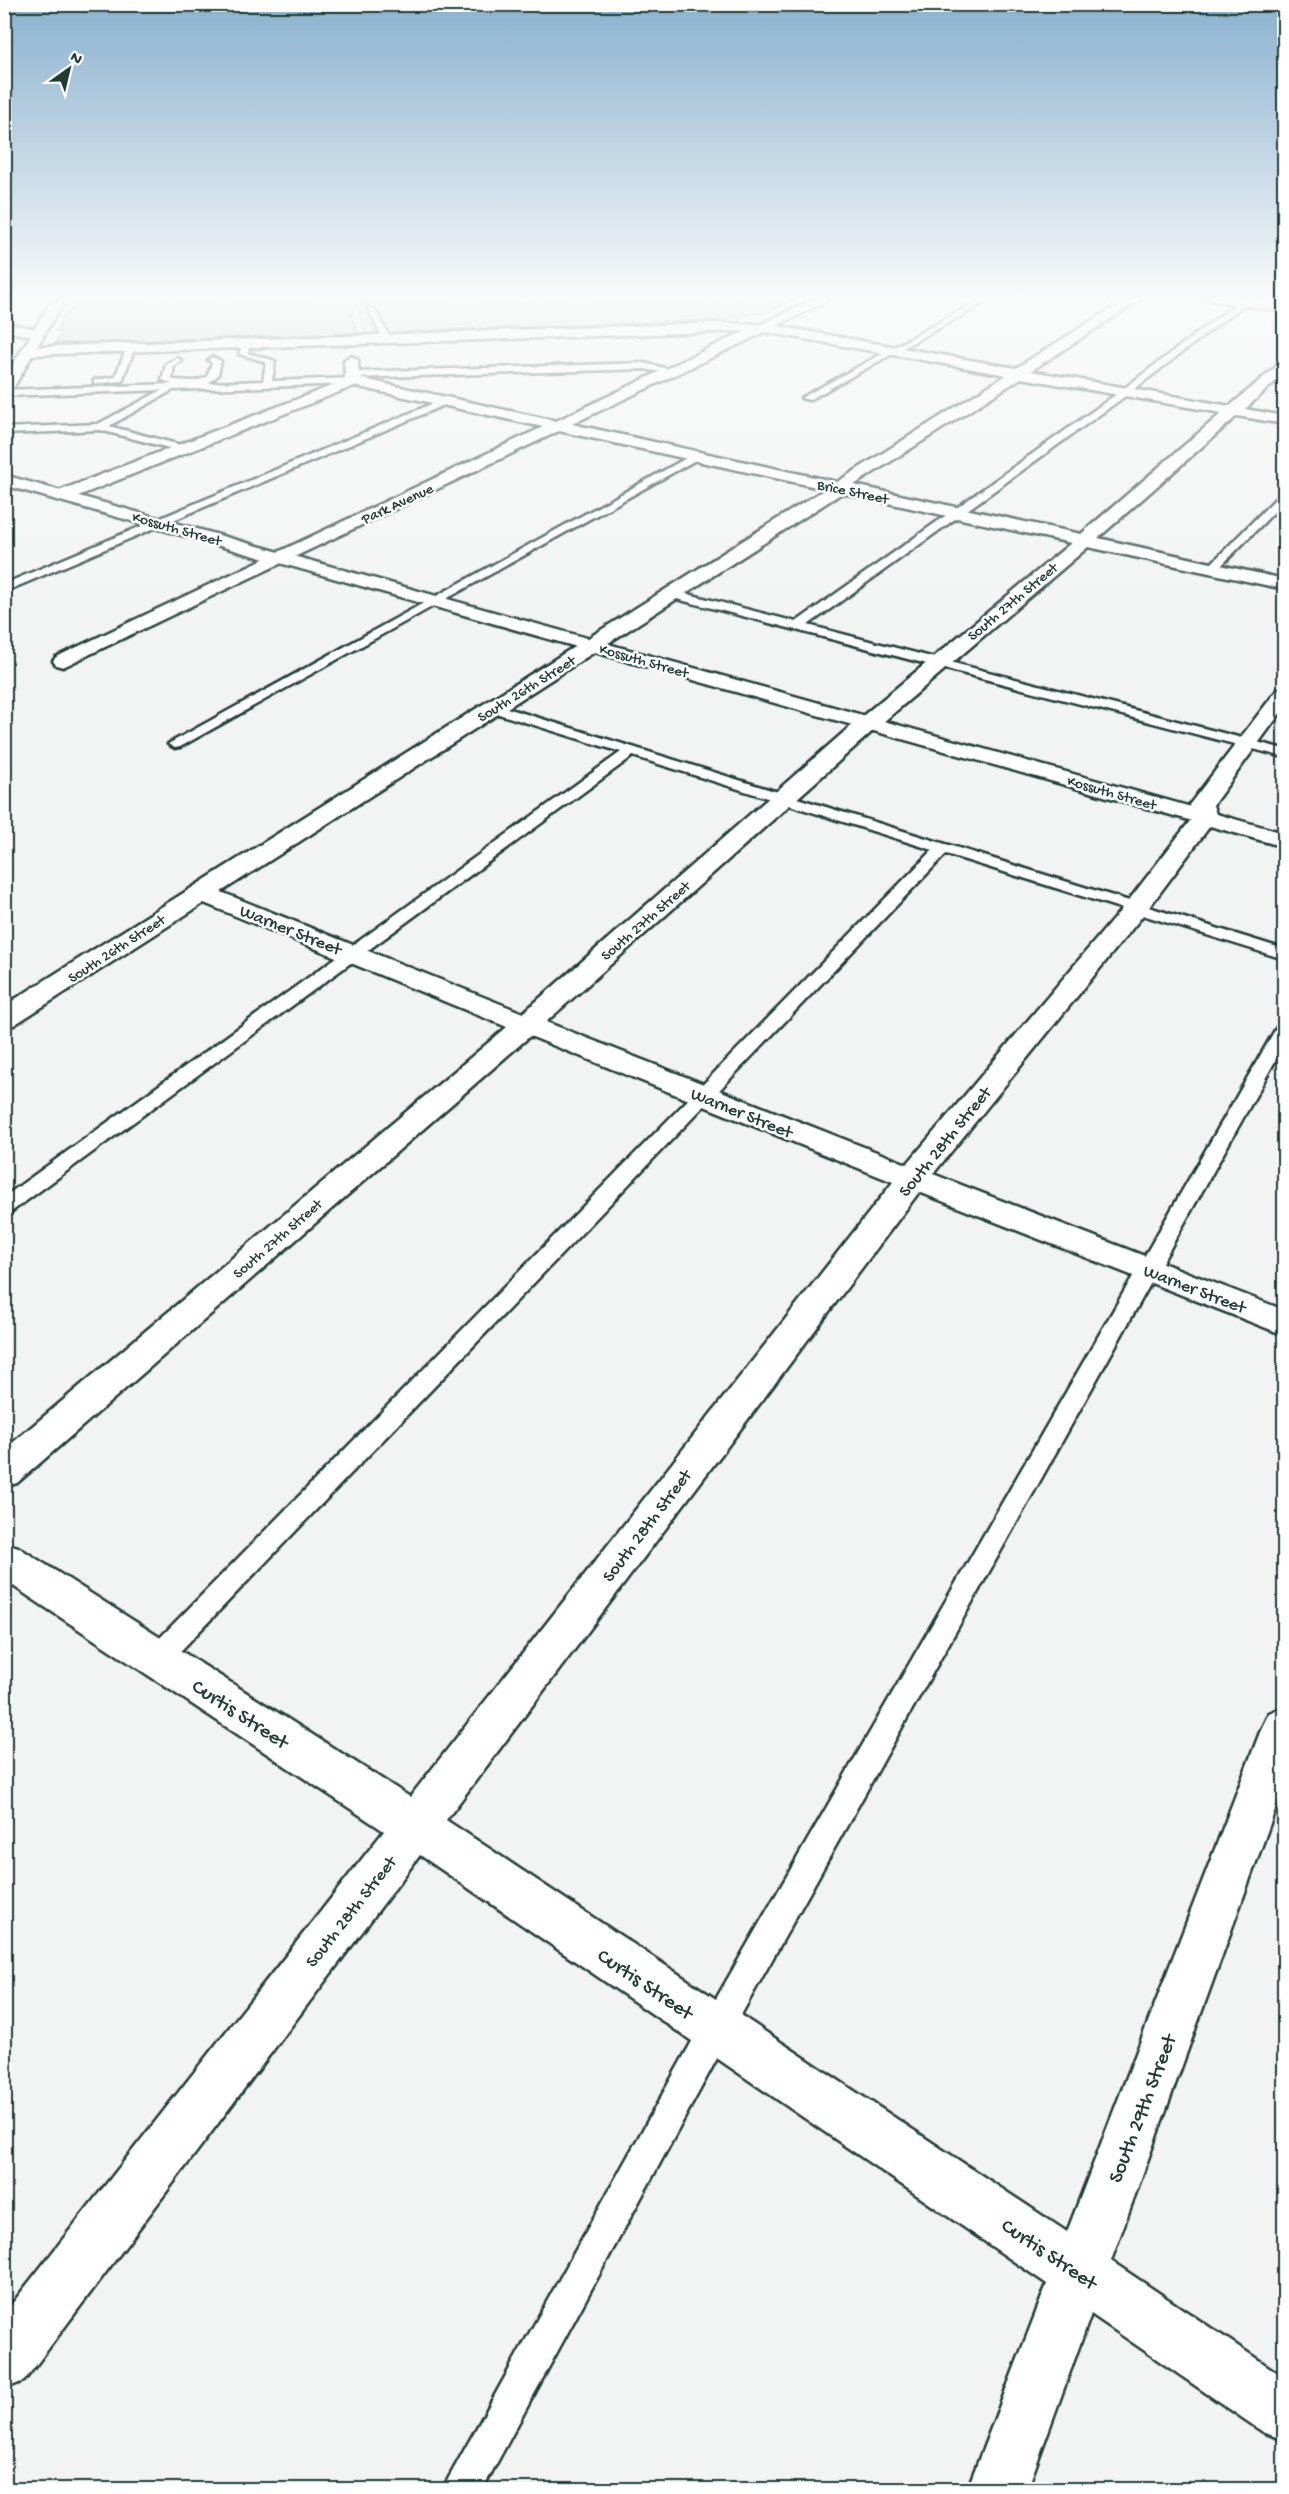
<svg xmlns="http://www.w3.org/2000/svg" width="1289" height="2494" viewBox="0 0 1289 2494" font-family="'Gochi Hand',sans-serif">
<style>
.green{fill:#ced5d3;stroke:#768984;stroke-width:1.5}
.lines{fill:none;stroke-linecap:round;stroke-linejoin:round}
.lane-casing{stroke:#1f3d34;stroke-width:5}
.street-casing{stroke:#1f3d34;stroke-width:5}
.secondary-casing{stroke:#1f3d34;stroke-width:5}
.path{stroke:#1f3d34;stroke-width:1.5;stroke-dasharray:1 2;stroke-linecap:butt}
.lane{fill:#fff;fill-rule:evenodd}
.street{fill:#fff;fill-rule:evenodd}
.secondary{fill:#fff;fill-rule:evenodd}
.labels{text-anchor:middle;stroke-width:5;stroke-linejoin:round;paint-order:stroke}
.far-street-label{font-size:15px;fill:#1f3d34;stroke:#fff}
.street-label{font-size:18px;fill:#1f3d34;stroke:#fff}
.near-street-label{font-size:21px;fill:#1f3d34;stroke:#fff}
</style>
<rect width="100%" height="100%" fill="#f2f3f3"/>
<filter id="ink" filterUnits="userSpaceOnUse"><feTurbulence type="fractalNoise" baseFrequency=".0167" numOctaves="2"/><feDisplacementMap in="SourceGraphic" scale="12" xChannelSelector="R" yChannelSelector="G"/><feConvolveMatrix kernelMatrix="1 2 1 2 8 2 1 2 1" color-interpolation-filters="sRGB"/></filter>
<g filter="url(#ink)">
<path class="green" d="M 75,297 L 358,297 L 351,316 L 358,333 L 55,343 L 61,333 L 55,330 L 61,329 L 59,323 L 72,308 L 79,308 L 81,305 L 71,304 Z
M 366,297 L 798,297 L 766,312 L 716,320 L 436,330 L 367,335 C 360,319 356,312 366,297 Z"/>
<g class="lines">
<defs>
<path id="lane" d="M 986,297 L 995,297 L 809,400 L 801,398 Z
M 1245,297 L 1254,297 L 1124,397 L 808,625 L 1284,749 L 1284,757 L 669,597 L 667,594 L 673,590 L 796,622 L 1118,393 Z
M 368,308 L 375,310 L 389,336 L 387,341 L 380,339 L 381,336 Z
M 247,340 L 251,343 L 248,353 L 275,361 L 272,381 L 352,378 L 357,381 L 352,384 L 173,390 L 109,426 L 188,447 L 188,451 L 184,452 L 100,430 L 4,434 L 4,428 L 98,424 L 162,390 L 4,396 L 4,390 L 172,384 L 162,380 L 166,364 L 178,358 L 182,361 L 174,365 L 172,379 L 174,380 L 195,381 L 207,377 L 212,363 L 208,360 L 212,357 L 221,361 L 218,375 L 209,383 L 263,381 L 266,362 L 239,354 L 243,343 Z
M 131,344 L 135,347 L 122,381 L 94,384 L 94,380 L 115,377 L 127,347 Z
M 644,363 L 677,371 L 673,374 L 644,369 L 352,378 L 348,375 L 352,372 Z
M 446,398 L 451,401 L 449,403 L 4,592 L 4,584 Z
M 692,455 L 701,457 L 180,747 L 175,748 L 168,744 Z
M 1284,493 L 1284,502 L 1216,571 L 1208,571 L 1208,567 L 1280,494 Z
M 494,704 L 1284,949 L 1284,959 L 946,854 L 166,1666 L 157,1670 L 148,1666 L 144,1658 L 148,1650 L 933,850 L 633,756 L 11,1212 L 4,1214 L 4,1197 L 621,752 L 489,711 L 487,708 Z
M 1284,1025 L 1284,1045 L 727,2040 L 482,2490 L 442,2490 L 705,2018 L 1275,1030 L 1278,1026 Z"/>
<path id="street" d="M 819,297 L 834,297 L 777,326 L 1016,368 L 1130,297 L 1144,297 L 1031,371 L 1230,406 L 1279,364 L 1284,363 L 1284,374 L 1245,409 L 1284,416 L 1284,424 L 1237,416 L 1098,538 L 1284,579 L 1284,589 L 1088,547 L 875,729 L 546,1022 L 907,1164 L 1126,904 L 1193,817 L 1189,805 L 1193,800 L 1277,690 L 1284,688 L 1284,708 L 1213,805 L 1217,817 L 1213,822 L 1144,914 L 933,1174 L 1284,1310 L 1284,1335 L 919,1192 L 446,1820 L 1067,2232 L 1262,1727 L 1269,1713 L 1284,1707 L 1284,1785 L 1111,2261 L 1284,2377 L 1284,2440 L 1263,2432 L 1091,2314 L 1027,2490 L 967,2490 L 1047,2284 L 420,1855 L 24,2381 L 4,2389 L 4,2314 L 384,1831 L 4,1580 L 4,1543 L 18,1547 L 410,1797 L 893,1182 L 530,1036 L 17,1483 L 4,1487 L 4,1450 L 507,1027 L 204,903 L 14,1025 L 4,1027 L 4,1006 L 825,489 L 559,431 L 63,667 L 56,665 L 53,661 L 56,657 L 543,427 L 354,386 L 68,500 L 56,500 L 54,496 L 56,492 L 339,383 L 345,379 L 344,360 L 351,356 L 358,360 L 359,378 L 556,421 L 745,331 L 29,355 L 22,351 L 29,347 L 719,323 L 761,324 ZM 765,332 L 1006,375 L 837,482 L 572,424 ZM 1021,378 L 1222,413 L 1081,534 L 854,485 ZM 842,493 L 1071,543 L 859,719 L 523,1013 L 221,892 Z
M 1207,297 L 1238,297 L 1284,303 L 1284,311 L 1213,301 Z
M 4,323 L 38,329 L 45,333 L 38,337 L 4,331 Z"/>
<path id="secondary" d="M 54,297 L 66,297 L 11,392 L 4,396 L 4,379 Z
M 4,475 L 1284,833 L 1284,847 L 4,485 Z"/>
</defs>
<use href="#lane" class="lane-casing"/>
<use href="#street" class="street-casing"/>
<use href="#secondary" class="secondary-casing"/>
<path class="path" d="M 485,297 L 502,297
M 543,297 L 557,303 L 600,306
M 701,297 L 717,303
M 736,297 L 735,299 L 743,302
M 515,299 L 525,302 L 510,305 L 502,302 Z
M 481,304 L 504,304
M 521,304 L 544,308
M 617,305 L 626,301 L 624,297"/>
<use href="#lane" class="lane"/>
<use href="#street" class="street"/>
<use href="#secondary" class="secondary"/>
</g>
</g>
<linearGradient id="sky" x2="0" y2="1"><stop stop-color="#8bb1cf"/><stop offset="0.46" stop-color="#f9fafa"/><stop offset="1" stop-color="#f9fafa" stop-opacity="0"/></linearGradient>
<rect width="1289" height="646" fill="url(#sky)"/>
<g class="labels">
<g class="far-street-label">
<text transform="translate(853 491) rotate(12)" y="5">Brice Street</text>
<text transform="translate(397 503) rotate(-25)" y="5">Park Avenue</text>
<text transform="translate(177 528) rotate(16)" y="5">Kossuth Street</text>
<text transform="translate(1012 601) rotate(-40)" y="5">South 27th Street</text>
<text transform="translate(644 660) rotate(16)" y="5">Kossuth Street</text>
<text transform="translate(526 688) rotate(-32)" y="5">South 26th Street</text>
<text transform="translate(1112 792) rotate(16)" y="5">Kossuth Street</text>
<text transform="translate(645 920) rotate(-41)" y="5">South 27th Street</text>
<text transform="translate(116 948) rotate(-33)" y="5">South 26th Street</text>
<text transform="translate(277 1238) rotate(-41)" y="5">South 27th Street</text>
</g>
<g class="street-label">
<text transform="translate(291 929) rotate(22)" y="6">Warner Street</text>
<text transform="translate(742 1112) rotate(22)" y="6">Warner Street</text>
<text transform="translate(944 1141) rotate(-51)" y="6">South 28th Street</text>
<text transform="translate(1195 1288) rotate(21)" y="6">Warner Street</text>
<text transform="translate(646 1525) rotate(-53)" y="6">South 28th Street</text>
<text transform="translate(350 1911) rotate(-52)" y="6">South 28th Street</text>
</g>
<g class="near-street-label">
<text transform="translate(241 1713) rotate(33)" y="7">Curtis Street</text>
<text transform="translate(646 1983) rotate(34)" y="7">Curtis Street</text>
<text transform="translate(1141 2108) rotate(-69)" y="7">South 29th Street</text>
<text transform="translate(1050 2253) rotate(34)" y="7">Curtis Street</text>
</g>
</g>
<rect width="1289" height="2494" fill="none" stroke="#fff" stroke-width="24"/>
<rect x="12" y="12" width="1265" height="2470" fill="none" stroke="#1f3d34" stroke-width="2" filter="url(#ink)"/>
<g transform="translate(69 69) rotate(34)" stroke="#ffffff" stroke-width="4.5" paint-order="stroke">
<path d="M0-4.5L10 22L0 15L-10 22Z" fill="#1f3d34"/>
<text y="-9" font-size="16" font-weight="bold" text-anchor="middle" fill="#1f3d34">N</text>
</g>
</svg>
